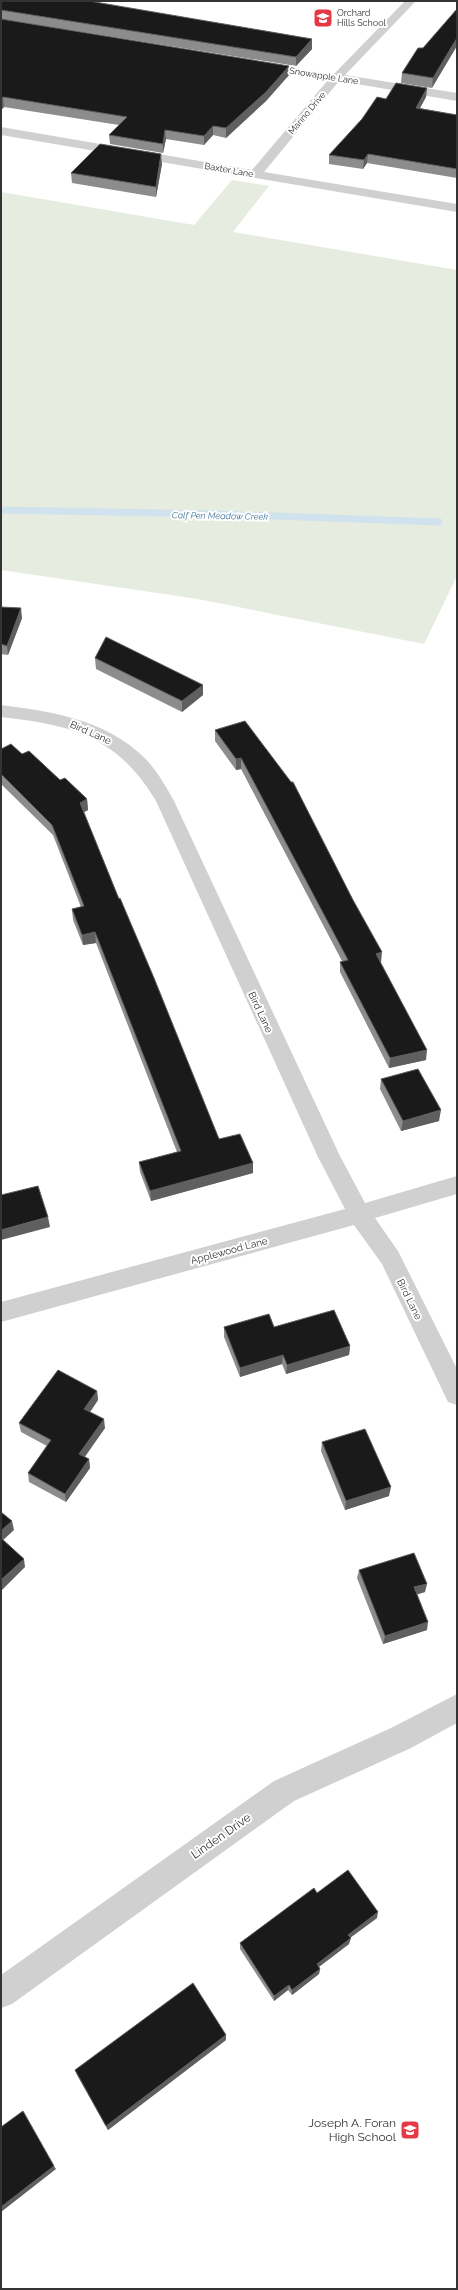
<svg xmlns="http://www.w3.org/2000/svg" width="458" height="2290" viewBox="0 0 458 2290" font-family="Raleway,sans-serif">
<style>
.green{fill:#e6ecdf}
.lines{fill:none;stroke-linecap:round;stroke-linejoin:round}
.stream{stroke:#cfe2ee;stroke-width:7}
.minor{fill:#d0d0d0;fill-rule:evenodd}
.wall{fill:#8c8c8c}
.shaded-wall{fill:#5f5f5f}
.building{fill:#1a1a1a;stroke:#5f5f5f}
.labels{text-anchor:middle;stroke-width:4;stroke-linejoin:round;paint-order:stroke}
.far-poi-label{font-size:9px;fill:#333;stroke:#fff;text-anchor:start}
.far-street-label{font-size:9px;fill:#333;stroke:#fff}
.far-water-label{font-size:9px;font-style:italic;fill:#3f7597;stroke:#fff}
.street-label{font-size:10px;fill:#333;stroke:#fff}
.near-street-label{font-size:12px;fill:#333;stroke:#fff}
.near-poi-label{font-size:12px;fill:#333;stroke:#fff;text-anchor:end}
</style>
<rect width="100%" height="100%" fill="#fff"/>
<path class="green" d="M 232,180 L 269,186 L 233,232 L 457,270 L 457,576 L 424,644 L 198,599 L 1,570 L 1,192 L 194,225 Z"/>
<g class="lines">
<path class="stream" d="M 1,510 L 216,514 L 439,522"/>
<path class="minor" d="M 405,1 L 416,1 L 345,75 L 457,93 L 457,101 L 339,81 L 264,172 L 457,204 L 457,212 L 1,135 L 1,127 L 252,170 L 328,80 L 259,68 L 255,67 L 253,65 L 255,63 L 334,74 Z
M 1,705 C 49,711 101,719 138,752 C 154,765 164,783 174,801 L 340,1156 L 365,1203 L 457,1176 L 457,1194 L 375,1218 L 398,1251 L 457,1369 L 457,1405 L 448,1402 L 382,1264 L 354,1225 L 1,1322 L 1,1302 L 345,1209 L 318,1157 L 156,801 C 117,736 72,725 1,717 Z
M 457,1694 L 457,1723 L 411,1748 L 294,1801 L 12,2004 L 1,2008 L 1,1975 L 274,1781 L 391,1728 Z"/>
</g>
<path class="wall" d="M 1,1 L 312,39 L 312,49 L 296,66 L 1,19 L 289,75 L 266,101 L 226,138 L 213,135 L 204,145 L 166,139 L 163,153 L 110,144 L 109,135 L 119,125 L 4,107 L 1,110 Z
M 457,9 L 432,88 L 401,83 L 402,73 Z
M 427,88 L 426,97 L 420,108 L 457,115 L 457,178 L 367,163 L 363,169 L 329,164 L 329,155 L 386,99 Z
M 162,164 L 156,197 L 72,183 L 71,173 Z
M 1,607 L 22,618 L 8,655 L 1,654 Z
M 95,658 L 203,685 L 203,695 L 182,712 L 96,669 Z
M 245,721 L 381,963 L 380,963 L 426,1060 L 389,1068 L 340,972 L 340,962 L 342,961 L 241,769 L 236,770 L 215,741 L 215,730 Z
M 1,749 L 22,754 L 87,799 L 88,810 L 84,812 L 119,899 L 219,1139 L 253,1163 L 253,1173 L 151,1201 L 140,1172 L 139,1162 L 177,1152 L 96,943 L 83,945 L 73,920 L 72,909 L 81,907 L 53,835 L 1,784 Z
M 381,1079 L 439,1121 L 401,1131 L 380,1089 Z
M 224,1327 L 274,1327 L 350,1346 L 349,1355 L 286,1374 L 282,1364 L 240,1377 L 224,1337 Z
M 97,1391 L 98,1400 L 90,1412 L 105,1428 L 85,1457 L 89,1459 L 90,1468 L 66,1502 L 29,1482 L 28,1473 L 47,1446 L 21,1432 L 19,1423 Z
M 322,1442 L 389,1496 L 345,1510 L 321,1451 Z
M 359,1570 L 425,1592 L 417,1594 L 427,1630 L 383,1644 L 357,1578 Z
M 317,1893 L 377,1918 L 350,1938 L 349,1944 L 319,1967 L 320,1969 L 319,1974 L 292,1995 L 288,1990 L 274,2001 L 240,1949 L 240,1943 Z
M 226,2040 L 108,2130 L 77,2075 L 75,2070 Z"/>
<path class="shaded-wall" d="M 457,38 L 457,46 L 432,88 L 433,78 Z
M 312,39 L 312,49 L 296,66 L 296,57 Z
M 289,66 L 289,75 L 266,101 L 226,138 L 226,128 Z
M 427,88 L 426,97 L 415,117 L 416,108 Z
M 3,97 L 4,107 L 1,110 L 1,100 Z
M 213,126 L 213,135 L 204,145 L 204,136 Z
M 165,130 L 166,139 L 163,153 L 163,144 Z
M 161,154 L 162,164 L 156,197 L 156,187 Z
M 368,154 L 367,163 L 363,169 L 364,160 Z
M 21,608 L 22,618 L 8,655 L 7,646 Z
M 203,685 L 203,695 L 182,712 L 182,701 Z
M 241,758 L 241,769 L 236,770 L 236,759 Z
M 87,799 L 88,810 L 81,814 L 80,803 Z
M 95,932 L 96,943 L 83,945 L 82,935 Z
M 382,952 L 381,963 L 375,964 L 376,954 Z
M 427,1050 L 426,1060 L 389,1068 L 390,1058 Z
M 441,1110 L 439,1121 L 401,1131 L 403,1121 Z
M 253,1163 L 253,1173 L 151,1201 L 150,1191 Z
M 48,1217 L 50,1227 L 1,1240 L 1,1230 Z
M 350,1346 L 349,1355 L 286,1374 L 287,1365 Z
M 283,1355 L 282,1364 L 240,1377 L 240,1368 Z
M 97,1391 L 98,1400 L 86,1418 L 84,1409 Z
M 104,1419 L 105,1428 L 80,1463 L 79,1454 Z
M 89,1459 L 90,1468 L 66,1502 L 65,1494 Z
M 391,1487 L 389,1496 L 345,1510 L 346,1501 Z
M 12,1521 L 14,1530 L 1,1542 L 1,1531 Z
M 24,1559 L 25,1567 L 1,1591 L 1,1580 Z
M 427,1584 L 425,1592 L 412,1596 L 414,1587 Z
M 428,1622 L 427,1630 L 383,1644 L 385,1636 Z
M 378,1912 L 377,1918 L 347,1940 L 348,1935 Z
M 351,1938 L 349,1944 L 316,1969 L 317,1964 Z
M 320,1969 L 319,1974 L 292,1995 L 292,1990 Z
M 289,1985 L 288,1990 L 274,2001 L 274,1996 Z
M 226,2035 L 226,2040 L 108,2130 L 106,2126 Z
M 54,2166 L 56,2169 L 1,2212 L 1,2207 Z"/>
<path class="building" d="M 1,1 L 89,1 L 312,39 L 296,57 L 1,10 Z
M 457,9 L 457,38 L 433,78 L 402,73 L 418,48 L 423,48 Z
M 1,19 L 289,66 L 266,92 L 226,128 L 213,126 L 204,136 L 165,130 L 163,144 L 109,135 L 127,117 L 3,97 L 1,100 Z
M 396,83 L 427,88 L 416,108 L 457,115 L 457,169 L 368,154 L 364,160 L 329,155 L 362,119 L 377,97 L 386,99 Z
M 100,144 L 161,154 L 156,187 L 71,173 Z
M 1,607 L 21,608 L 7,646 L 1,644 Z
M 106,637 L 203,685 L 182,701 L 95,658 Z
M 245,721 L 291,782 L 293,782 L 353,900 L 382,952 L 376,954 L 427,1050 L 390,1058 L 340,962 L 348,960 L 241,758 L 236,759 L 215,730 Z
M 11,744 L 22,754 L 29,751 L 60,780 L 65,778 L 87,799 L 80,803 L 119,899 L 120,898 L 154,978 L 219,1139 L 240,1134 L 253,1163 L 150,1191 L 139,1162 L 181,1151 L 95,932 L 82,935 L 72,909 L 84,906 L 52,825 L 1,774 L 1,749 Z
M 418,1069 L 441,1110 L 403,1121 L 381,1079 Z
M 38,1186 L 48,1217 L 1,1230 L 1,1195 Z
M 334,1310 L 350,1346 L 287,1365 L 283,1355 L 240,1368 L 224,1327 L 269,1314 L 274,1327 Z
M 58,1370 L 97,1391 L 84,1409 L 104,1419 L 79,1454 L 89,1459 L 65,1494 L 28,1473 L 51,1440 L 19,1423 Z
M 365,1429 L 391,1487 L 346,1501 L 322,1442 Z
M 1,1512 L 12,1521 L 1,1531 Z
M 1,1538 L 24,1559 L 1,1580 Z
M 414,1553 L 427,1584 L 414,1587 L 428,1622 L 385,1636 L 359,1570 Z
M 348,1870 L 378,1912 L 348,1935 L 351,1938 L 317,1964 L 320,1969 L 292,1990 L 289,1985 L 274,1996 L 240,1943 L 314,1888 L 317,1893 Z
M 193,1983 L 226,2035 L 106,2126 L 75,2070 Z
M 23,2111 L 54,2166 L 1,2207 L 1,2127 Z"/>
<defs>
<symbol id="school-square" viewBox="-11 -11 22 22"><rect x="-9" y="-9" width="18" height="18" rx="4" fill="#e63946" stroke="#fff"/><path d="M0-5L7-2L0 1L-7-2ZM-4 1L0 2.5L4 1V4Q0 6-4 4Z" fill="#fff"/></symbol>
</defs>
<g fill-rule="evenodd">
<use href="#school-square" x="312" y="7" width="22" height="22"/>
<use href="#school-square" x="399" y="2119" width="22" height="22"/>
</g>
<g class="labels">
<g class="far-poi-label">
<text x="337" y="16">Orchard<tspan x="337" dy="10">Hills School</tspan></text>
</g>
<g class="far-street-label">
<text transform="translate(324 76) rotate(9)" y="3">Snowapple Lane</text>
<text transform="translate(307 113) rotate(-50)" y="3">Marino Drive</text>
<text transform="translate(229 170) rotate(10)" y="3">Baxter Lane</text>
</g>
<g class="far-water-label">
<text transform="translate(220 516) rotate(1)" y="3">Calf Pen Meadow Creek</text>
</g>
<g class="street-label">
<text transform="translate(91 732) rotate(24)" y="4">Bird Lane</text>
<text transform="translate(261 1012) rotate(65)" y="4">Bird Lane</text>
<text transform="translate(229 1250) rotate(-15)" y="4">Applewood Lane</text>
<text transform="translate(410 1299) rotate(64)" y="4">Bird Lane</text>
</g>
<g class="near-street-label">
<text transform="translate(221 1836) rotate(-35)" y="4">Linden Drive</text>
</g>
<g class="near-poi-label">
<text x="396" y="2127">Joseph A. Foran<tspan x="396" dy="14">High School</tspan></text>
</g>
</g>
<rect width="458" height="2290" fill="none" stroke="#333333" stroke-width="4"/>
</svg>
